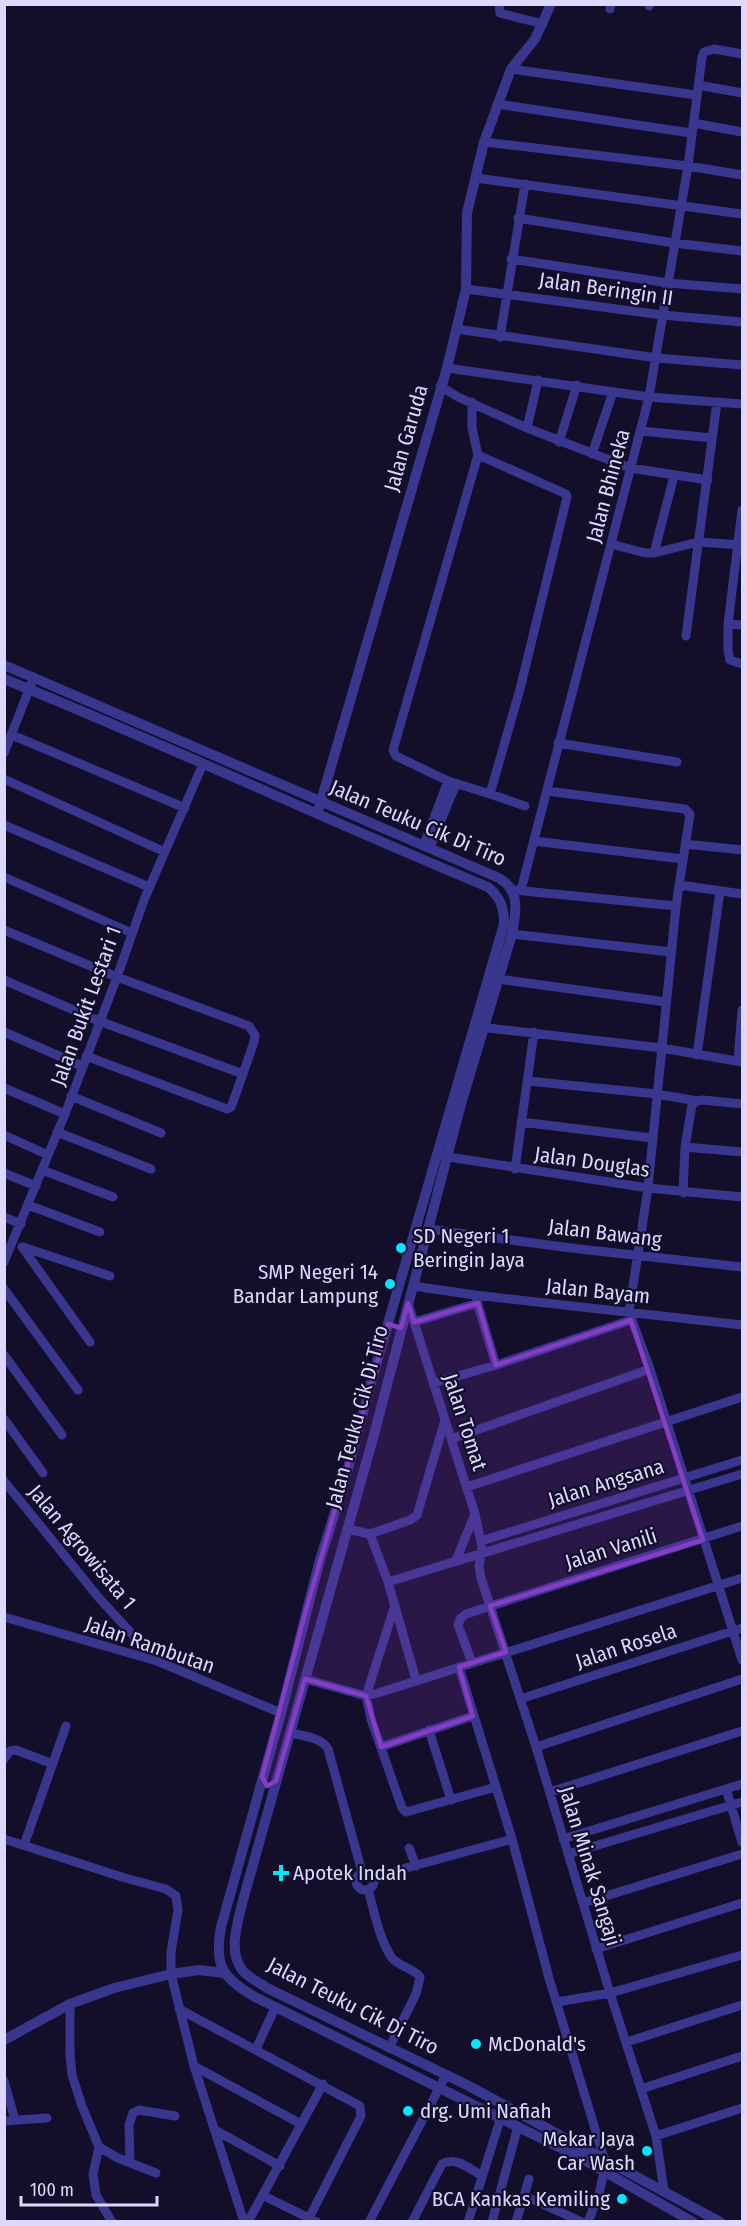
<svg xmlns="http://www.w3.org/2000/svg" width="747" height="2226" viewBox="0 0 747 2226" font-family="'Fira Sans Condensed',sans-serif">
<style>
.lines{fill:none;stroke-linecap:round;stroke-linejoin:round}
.minor{stroke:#39368d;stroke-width:9}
.tertiary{stroke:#39368d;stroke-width:10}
.marked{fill:#853dc5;fill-opacity:0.2;stroke:#853dc5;stroke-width:4.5;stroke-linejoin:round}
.poi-dot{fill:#04e6ff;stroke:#130e2a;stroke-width:2}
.labels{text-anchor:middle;stroke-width:4.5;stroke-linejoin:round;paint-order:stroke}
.street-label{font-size:21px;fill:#dcd8ff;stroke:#130e2a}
.poi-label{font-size:21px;fill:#dcd8ff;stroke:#130e2a;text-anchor:start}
</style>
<rect width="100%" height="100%" fill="#130e2a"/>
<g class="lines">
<path class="minor" d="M 499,4 L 500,13 L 543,24
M 649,6 L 650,4
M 610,9 L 611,4
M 511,69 L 696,95
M 698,85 L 742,93
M 497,104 L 691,133
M 693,123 L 742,132
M 484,142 L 688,166 L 742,175
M 476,178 L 742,214
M 518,218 L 674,243 L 742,251
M 511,259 L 668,283 L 742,289
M 466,289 L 662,315 L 742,322
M 456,329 L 657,358 L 742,365
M 500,337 L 525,184
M 447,368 L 649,397 L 742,404
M 440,386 L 458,397 L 527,428 L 630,468 L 708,480
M 472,402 L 472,428 L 478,455 L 393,750 L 396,756 L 448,781 L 490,794 L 520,689 L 567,497 L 566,494 L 478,455
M 527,428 L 538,380
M 641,431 L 712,438
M 559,442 L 577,385
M 592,454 L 613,392
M 742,510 L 728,624 L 728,651 L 730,660 L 742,664
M 611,544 L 645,553 L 654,553 L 698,542 L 742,545
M 654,553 L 674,476
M 728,624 L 742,625
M 686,636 L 717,402
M 12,735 L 185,808
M 558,743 L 677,762
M 4,753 L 34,677
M 4,779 L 165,852
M 547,791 L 685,809 L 690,814 L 676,906 L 648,1188 L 629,1312 L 650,1369 L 742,1660
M 490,794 L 525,806
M 4,825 L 149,887
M 534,841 L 683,859
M 424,844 L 448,781
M 685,844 L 742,850
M 430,847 L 456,784
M 4,877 L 132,933
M 680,885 L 742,894
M 514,890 L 676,906
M 521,890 L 649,397 L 688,166 L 702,57 L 704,52 L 714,49 L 742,54
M 4,930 L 117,977 L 249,1026 L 255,1035 L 254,1042 L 233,1102 L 231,1107 L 227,1109 L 86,1056
M 512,934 L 671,952
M 498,979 L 666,1002
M 4,980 L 99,1021 L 243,1074
M 479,1027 L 662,1048 L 742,1062
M 4,1032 L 82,1066
M 697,1055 L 720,891
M 738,1061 L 742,1010
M 528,1081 L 657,1094 L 697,1101 L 703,1100 L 742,1104
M 4,1088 L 65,1114
M 71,1096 L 161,1133
M 521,1122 L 652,1138
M 57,1132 L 151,1169
M 4,1135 L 48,1155
M 685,1147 L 742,1152
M 442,1156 L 648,1188 L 742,1197
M 515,1169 L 534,1032
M 42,1170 L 113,1197
M 4,1173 L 36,1186
M 683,1193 L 685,1147 L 692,1105 L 697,1101
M 28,1205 L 100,1232
M 4,1217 L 21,1224
M 428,1229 L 571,1248 L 742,1267
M 22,1247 L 90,1342
M 23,1247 L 110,1276
M 4,1262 L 65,1114 L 117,977 L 144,900 L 203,764
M 413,1286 L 475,1295 L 742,1325
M 4,1289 L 78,1390
M 475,1295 L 496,1365
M 408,1303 L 475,1514 L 482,1547 L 479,1566 L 481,1578 L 536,1747 L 610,1993 L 656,2136 L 664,2191
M 414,1322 L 478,1303
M 4,1355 L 62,1435
M 434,1383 L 496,1365 L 631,1320
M 4,1419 L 43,1473
M 451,1439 L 650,1369
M 4,1481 L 99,1598 L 155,1659
M 467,1487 L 742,1397
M 347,1529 L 370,1534 L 388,1582 L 416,1680
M 370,1534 L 410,1520 L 417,1515 L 445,1420
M 481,1541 L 742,1460
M 456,1560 L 475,1514
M 388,1582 L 742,1474
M 395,1605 L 366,1696 L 371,1719 L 402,1808 L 406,1812 L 496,1787
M 4,1617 L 157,1661 L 281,1713
M 472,1663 L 458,1625 L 460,1619 L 466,1614 L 742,1526
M 459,1667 L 512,1839 L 549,1978 L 604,2158
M 305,1679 L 366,1696 L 378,1693 L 742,1578
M 520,1699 L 742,1628
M 429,1730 L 451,1800
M 290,1733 C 303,1736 321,1737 328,1749 L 362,1872
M 381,1747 L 473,1716
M 536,1747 L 742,1679
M 4,1759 L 10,1751 L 16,1750 L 53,1764
M 726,1789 L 742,1842
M 550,1792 L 742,1731
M 4,1839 L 125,1878 L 166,1889 L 176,1896 L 178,1910 L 171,1952 L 171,1974 L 194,2066 L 244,2222
M 563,1839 L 742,1784
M 24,1845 L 66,1726
M 409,1848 L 416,1866
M 568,1854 L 742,1802
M356 1881a9 9 0 1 1 18 0a9 9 0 1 1-18 0Z
M 373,1877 L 512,1839
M 368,1889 C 374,1911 379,1939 392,1958 C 400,1967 413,1968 420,1977 L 416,1994 L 389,2048
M 583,1903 L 742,1854
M 596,1949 L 742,1903
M 557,2002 L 610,1993 L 742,1955
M 70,2004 L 70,2054 L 72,2075 L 82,2106 L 99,2147 L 93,2174 L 96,2195 L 112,2222
M 179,2009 L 360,2106 L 361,2116 L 307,2222
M 627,2042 L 742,2005
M 256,2049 L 275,2008
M 194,2066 L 301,2124
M 4,2081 L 15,2120
M 641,2089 L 742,2056
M 4,2121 L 47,2118
M 215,2130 L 280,2166
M 656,2136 L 742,2108
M 99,2147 L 118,2158 L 156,2173
M 130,2163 L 129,2125 L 133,2113 L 139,2110 L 175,2116
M 264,2196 L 317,2222
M 525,2196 L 582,2222
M 248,2222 L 323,2084
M 369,2222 L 446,2075
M 412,2222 L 442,2164 C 456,2156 470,2169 482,2176
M 468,2222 L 501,2117
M 492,2222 L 518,2126
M 516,2222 L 529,2179
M 588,2222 L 599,2194 L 604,2171"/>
<path class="tertiary" d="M 4,665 L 499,878 C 521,891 516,912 512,934 L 461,1104 L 372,1442 L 243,1900 C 238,1922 227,1952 243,1971 C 249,1978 260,1983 267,1988 L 467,2085 L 720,2222
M 4,679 C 167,745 326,820 488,887 C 501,898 504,908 504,924 L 371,1382 L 344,1483 L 319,1563 L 281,1713 L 221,1927 C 214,1965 222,1978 255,1997 L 577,2156 L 693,2222
M 319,808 L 447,368 L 466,289 L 467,213 L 484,142 L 511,69 L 535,39 L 551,4
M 4,2040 L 70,2004 L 114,1988 L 171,1974 L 199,1970 L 224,1973"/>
</g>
<path class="marked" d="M 408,1303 L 414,1322 L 478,1303 L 496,1365 L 631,1320 L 703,1540 L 490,1606 L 506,1652 L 459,1667 L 473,1716 L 381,1747 L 366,1696 L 305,1679 L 276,1781 L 267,1786 L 262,1777 L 304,1617 L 388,1324 L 401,1328 Z"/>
<g class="poi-dot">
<circle cx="401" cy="1248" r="6"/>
<circle cx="390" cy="1284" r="6"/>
<path d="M278 1864h6v6h6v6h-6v6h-6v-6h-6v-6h6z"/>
<circle cx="476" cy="2044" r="6"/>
<circle cx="408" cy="2111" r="6"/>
<circle cx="647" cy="2151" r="6"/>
<circle cx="622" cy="2199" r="6"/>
</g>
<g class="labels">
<g class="street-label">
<text transform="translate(606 289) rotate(8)" y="7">Jalan Beringin II</text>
<text transform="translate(406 438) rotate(-74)" y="7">Jalan Garuda</text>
<text transform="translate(608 486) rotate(-75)" y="7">Jalan Bhineka</text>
<text transform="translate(418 823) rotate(23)" y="7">Jalan Teuku Cik Di Tiro</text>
<text transform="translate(86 1006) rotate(-70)" y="7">Jalan Bukit Lestari 1</text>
<text transform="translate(592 1162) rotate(8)" y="7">Jalan Douglas</text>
<text transform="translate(605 1233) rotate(7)" y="7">Jalan Bawang</text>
<text transform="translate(598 1291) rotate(6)" y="7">Jalan Bayam</text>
<text transform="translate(357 1417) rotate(-75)" y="7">Jalan Teuku Cik Di Tiro</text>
<text transform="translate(465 1422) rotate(72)" y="7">Jalan Tomat</text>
<text transform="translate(606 1483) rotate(-17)" y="7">Jalan Angsana</text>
<text transform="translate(82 1547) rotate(50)" y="7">Jalan Agrowisata 1</text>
<text transform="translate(611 1549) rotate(-17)" y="7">Jalan Vanili</text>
<text transform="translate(150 1645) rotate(19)" y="7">Jalan Rambutan</text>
<text transform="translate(626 1646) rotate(-18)" y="7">Jalan Rosela</text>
<text transform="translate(590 1866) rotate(73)" y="7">Jalan Minak Sangaji</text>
<text transform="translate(353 2006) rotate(27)" y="7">Jalan Teuku Cik Di Tiro</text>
</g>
<g class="poi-label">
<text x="413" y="1243">SD Negeri 1<tspan x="413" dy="24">Beringin Jaya</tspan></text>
<text x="378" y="1279" text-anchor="end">SMP Negeri 14<tspan x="378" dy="24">Bandar Lampung</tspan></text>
<text x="293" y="1880">Apotek Indah</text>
<text x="488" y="2051">McDonald's</text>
<text x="420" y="2118">drg. Umi Nafiah</text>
<text x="635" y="2146" text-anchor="end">Mekar Jaya<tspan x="635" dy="24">Car Wash</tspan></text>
<text x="610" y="2206" text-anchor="end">BCA Kankas Kemiling</text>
</g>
</g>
<rect width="747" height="2226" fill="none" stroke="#dcd8ff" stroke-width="12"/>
<path d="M21 2196v9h136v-9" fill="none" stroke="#dcd8ff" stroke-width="3"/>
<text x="30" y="2196" font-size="18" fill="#dcd8ff" stroke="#130e2a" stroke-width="4.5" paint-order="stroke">100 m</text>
</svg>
